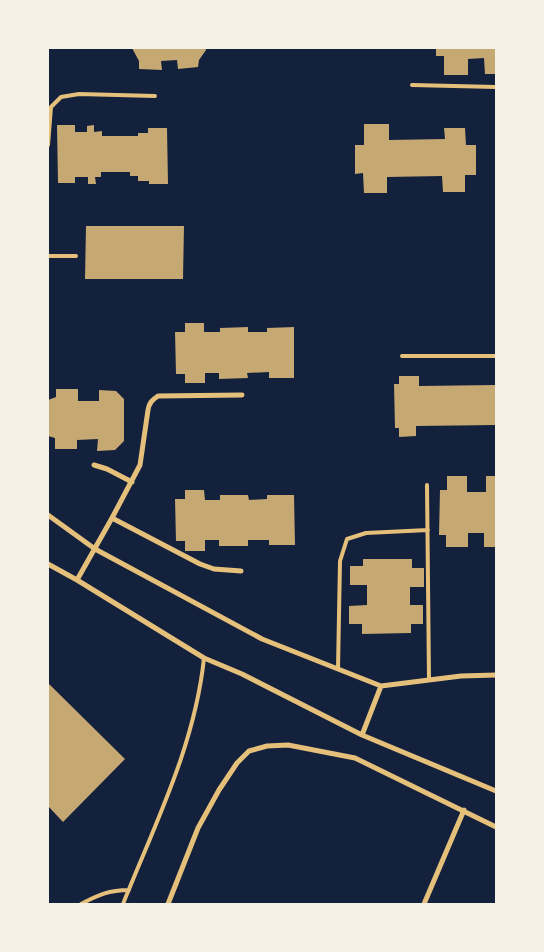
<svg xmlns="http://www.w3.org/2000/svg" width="544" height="952" viewBox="0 0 544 952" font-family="'IBM Plex Serif',serif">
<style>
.building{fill:#c6a872}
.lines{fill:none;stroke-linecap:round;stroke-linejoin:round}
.service{stroke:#e5c07b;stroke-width:4}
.minor{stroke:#e5c07b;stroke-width:5}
</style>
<rect width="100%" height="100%" fill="#14213d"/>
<path class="building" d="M 132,48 L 206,48 L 206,50 L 199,60 L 198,67 L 178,69 L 177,60 L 161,61 L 162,70 L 139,69 L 139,61 Z
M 436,48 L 496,48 L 496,74 L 485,74 L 484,58 L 468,59 L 468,75 L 444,75 L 444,56 L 436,56 Z
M 364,124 L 389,124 L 389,140 L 445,139 L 444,128 L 465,128 L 466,145 L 476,145 L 476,175 L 465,175 L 465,192 L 443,192 L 442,176 L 387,177 L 387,193 L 364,193 L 363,173 L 355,174 L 355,145 L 364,145 Z
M 57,125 L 75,125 L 75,132 L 87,132 L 87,126 L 94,125 L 94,132 L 102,131 L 102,136 L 138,136 L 138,133 L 148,133 L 148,128 L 167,128 L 168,184 L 149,184 L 149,181 L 138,181 L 138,176 L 130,176 L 130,172 L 101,172 L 101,177 L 95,177 L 96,184 L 88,184 L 88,177 L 75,177 L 75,183 L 58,183 Z
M 86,226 L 184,226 L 183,279 L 85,279 Z
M 185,323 L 204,323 L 204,332 L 220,332 L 220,328 L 248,327 L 248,332 L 267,332 L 267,328 L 294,327 L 294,378 L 269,378 L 269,372 L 247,373 L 248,378 L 219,379 L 219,373 L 205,373 L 205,383 L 185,383 L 185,374 L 176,374 L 175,332 L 185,332 Z
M 399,376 L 419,376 L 419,386 L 496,385 L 496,425 L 416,426 L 416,436 L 399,437 L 399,428 L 395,428 L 394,384 L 399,384 Z
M 56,389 L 78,389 L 78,401 L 99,401 L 99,390 L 116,391 L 124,399 L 124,441 L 115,450 L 97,451 L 98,439 L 77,440 L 77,449 L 55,449 L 55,438 L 48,436 L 48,400 L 56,397 Z
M 447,476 L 467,476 L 467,492 L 486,492 L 486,476 L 496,476 L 496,547 L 484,547 L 484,533 L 468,533 L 468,547 L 446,547 L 446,535 L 439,535 L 440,490 L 447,490 Z
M 185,490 L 204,490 L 205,500 L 220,500 L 220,495 L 248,495 L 249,500 L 267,499 L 267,495 L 294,495 L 295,545 L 269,545 L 269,540 L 248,540 L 248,546 L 219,546 L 219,540 L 205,540 L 205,551 L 185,551 L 185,541 L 176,541 L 175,499 L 185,499 Z
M 363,559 L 412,559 L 412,568 L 424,568 L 424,587 L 410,587 L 410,605 L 423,605 L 423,624 L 411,624 L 411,633 L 362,634 L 362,624 L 349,624 L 349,606 L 367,605 L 367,585 L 350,585 L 350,566 L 363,566 Z
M 48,683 L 125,759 L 63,822 L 48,806 Z"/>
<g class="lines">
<path class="service" d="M 412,85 L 496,87
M 48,145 L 51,107 L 61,97 L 79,94 L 155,96
M 48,256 L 76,256
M 402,356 L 496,356
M 427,485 L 429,679
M 338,669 L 340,561 L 347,539 L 366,533 L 428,530
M 81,904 C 98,895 109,890 129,890
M 123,904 C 155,824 195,745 204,658"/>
<path class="minor" d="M 94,465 L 107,469 L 132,482
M 48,515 L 95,549 L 262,639 L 381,686 L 461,676 L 496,675
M 112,518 L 140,465 L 148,410 C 149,403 152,400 158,396 L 242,395
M 48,564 L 77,580 L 204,658 L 242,674 L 362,735 L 496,791
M 77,580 L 112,518 L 200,564 L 214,569 L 241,571
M 362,735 L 381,686
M 168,904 L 198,828 L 219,790 L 237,763 L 249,751 L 267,746 L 288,745 L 355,758 L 496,827
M 424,904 L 464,810"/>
</g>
<rect width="544" height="952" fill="none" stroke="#f6f1e7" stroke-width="98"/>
</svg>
